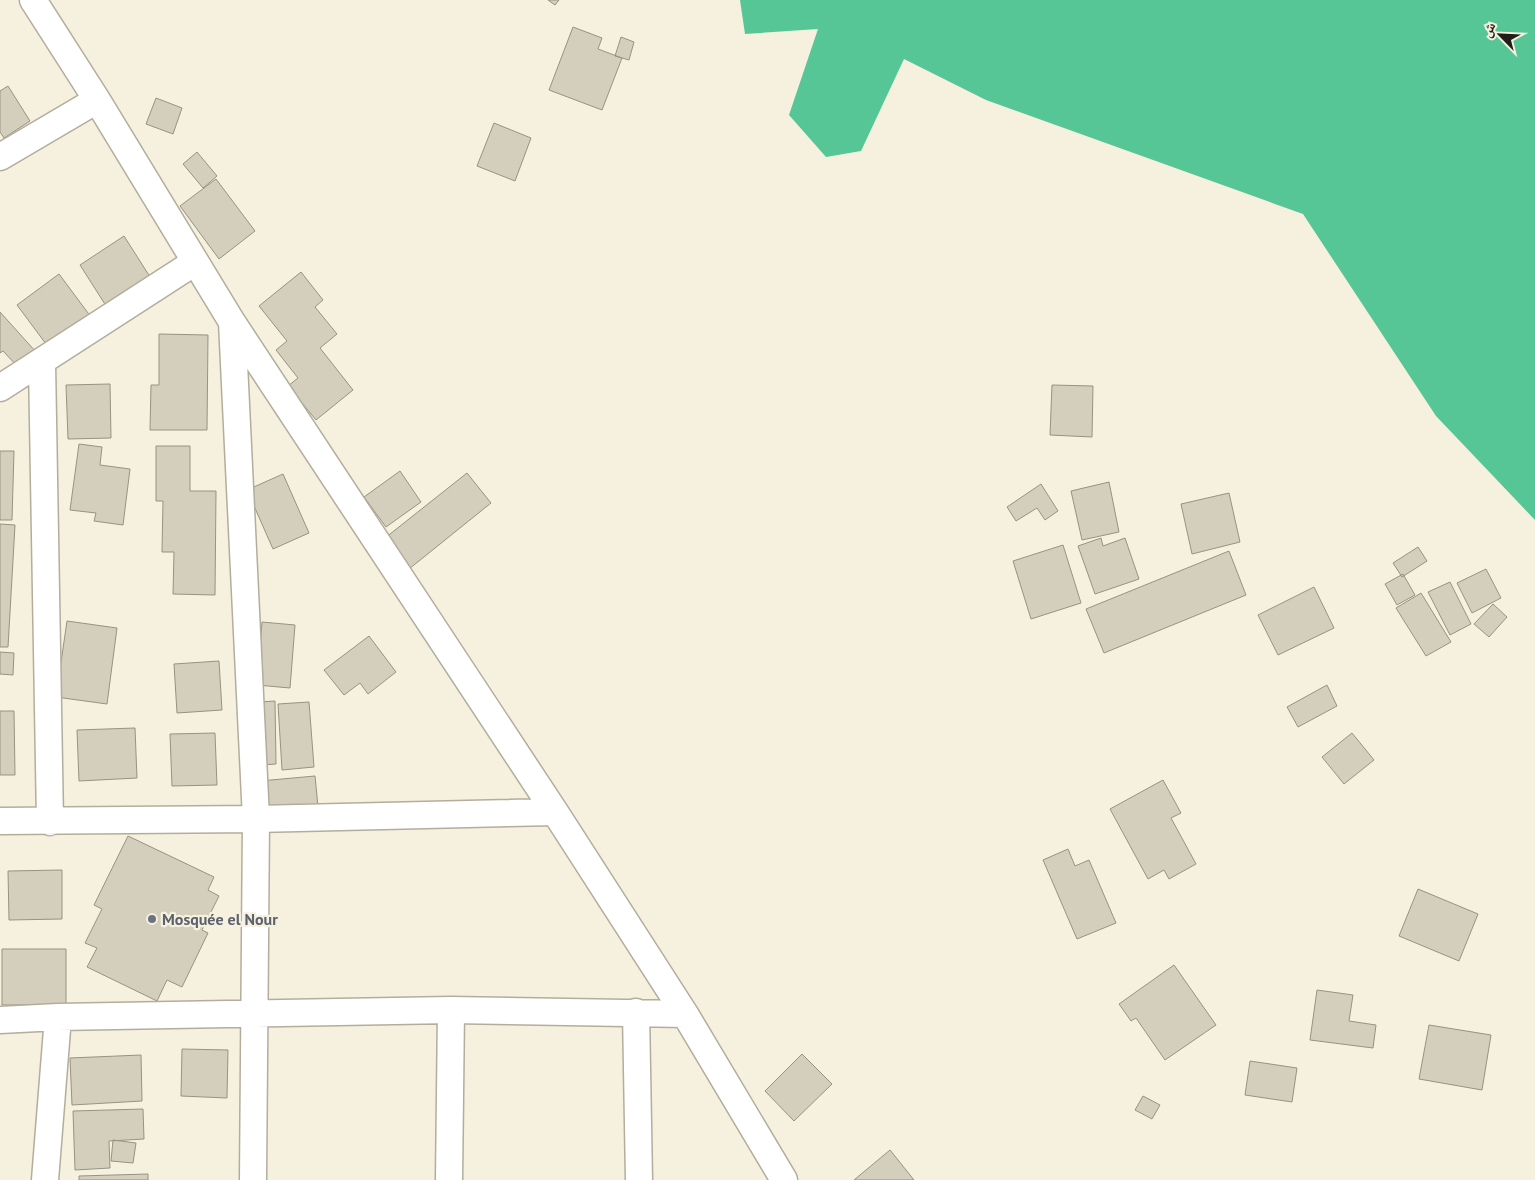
<svg xmlns="http://www.w3.org/2000/svg" width="1535" height="1180" viewBox="0 0 1535 1180" font-family="'PT Sans','Noto Naskh Arabic',sans-serif">
<style>
.forest{fill:#56c696}
.building{fill:#d4cebd;stroke:#979282}
.lines{fill:none;stroke-linecap:round;stroke-linejoin:round}
.minor-casing{stroke:#b3ad9d;stroke-width:29}
.minor{stroke:#fff;stroke-width:26}
.worship-dot{fill:#6b7280;stroke:#f6f0df;stroke-width:2}
.labels{text-anchor:middle;stroke-width:4.5;stroke-linejoin:round;paint-order:stroke}
.worship-label{font-size:16px;font-weight:bold;fill:#5b616d;stroke:#f6f0df;text-anchor:start}
</style>
<rect width="100%" height="100%" fill="#f6f0df"/>
<path class="forest" d="M 740,0 L 1535,0 L 1535,520 L 1436,416 L 1303,214 L 986,100 L 904,59 L 861,151 L 826,157 L 789,115 L 818,29 L 745,34 Z"/>
<path class="building" d="M 548,0 L 559,0 L 555,5 Z
M 573,27 L 602,38 L 598,49 L 622,58 L 602,110 L 549,90 Z
M 621,37 L 634,42 L 629,60 L 615,56 Z
M 8,86 L 30,121 L 4,138 L 0,132 L 0,91 Z
M 156,98 L 182,108 L 173,134 L 146,124 Z
M 494,123 L 531,138 L 515,181 L 477,166 Z
M 197,152 L 217,176 L 203,188 L 183,164 Z
M 216,179 L 255,231 L 219,259 L 180,206 Z
M 124,236 L 152,280 L 108,309 L 80,265 Z
M 301,272 L 323,300 L 315,307 L 337,334 L 320,348 L 353,390 L 316,420 L 288,386 L 298,378 L 276,350 L 287,341 L 259,306 Z
M 59,274 L 91,317 L 49,348 L 17,305 Z
M 0,312 L 36,352 L 19,368 L 3,351 L 0,353 Z
M 159,334 L 208,335 L 207,430 L 150,430 L 151,385 L 159,385 Z
M 110,384 L 111,438 L 68,439 L 66,385 Z
M 1052,385 L 1093,386 L 1092,437 L 1050,435 Z
M 79,444 L 102,447 L 100,465 L 130,469 L 123,525 L 94,521 L 96,513 L 70,510 Z
M 156,446 L 190,446 L 190,491 L 216,491 L 215,595 L 173,594 L 174,552 L 162,552 L 163,501 L 156,501 Z
M 0,451 L 14,451 L 12,520 L 0,520 Z
M 400,471 L 421,502 L 386,527 L 364,497 Z
M 467,473 L 491,503 L 409,569 L 385,538 Z
M 283,474 L 309,533 L 273,549 L 247,490 Z
M 1109,482 L 1119,532 L 1082,540 L 1071,491 Z
M 1041,484 L 1058,511 L 1045,520 L 1037,508 L 1016,521 L 1007,507 Z
M 1229,493 L 1240,542 L 1192,554 L 1181,504 Z
M 0,524 L 15,525 L 8,647 L 0,647 Z
M 1101,538 L 1103,546 L 1125,538 L 1139,579 L 1095,594 L 1078,546 Z
M 1063,545 L 1081,603 L 1031,619 L 1013,561 Z
M 1418,547 L 1427,561 L 1402,577 L 1393,563 Z
M 1229,551 L 1246,595 L 1104,653 L 1086,609 Z
M 1486,569 L 1501,598 L 1472,613 L 1457,583 Z
M 1403,574 L 1415,595 L 1397,605 L 1385,584 Z
M 1450,582 L 1471,624 L 1450,635 L 1428,592 Z
M 1314,587 L 1334,628 L 1278,655 L 1258,615 Z
M 1421,593 L 1451,642 L 1426,656 L 1396,608 Z
M 1493,604 L 1507,617 L 1489,637 L 1474,624 Z
M 67,621 L 117,628 L 107,704 L 56,697 Z
M 262,622 L 295,625 L 290,688 L 257,685 Z
M 369,636 L 396,672 L 368,694 L 360,683 L 344,695 L 324,670 Z
M 0,652 L 14,653 L 13,675 L 0,674 Z
M 219,661 L 222,710 L 177,713 L 174,664 Z
M 1327,685 L 1337,706 L 1298,727 L 1287,707 Z
M 275,701 L 276,764 L 261,765 L 259,702 Z
M 309,702 L 314,767 L 282,770 L 278,704 Z
M 0,711 L 14,711 L 15,775 L 0,775 Z
M 135,728 L 137,778 L 79,781 L 77,730 Z
M 215,733 L 217,785 L 172,786 L 170,734 Z
M 1352,733 L 1374,760 L 1344,784 L 1322,757 Z
M 315,776 L 319,817 L 263,822 L 260,781 Z
M 1163,780 L 1181,813 L 1171,818 L 1196,864 L 1169,879 L 1164,870 L 1148,879 L 1110,809 Z
M 128,836 L 214,877 L 208,890 L 219,896 L 202,930 L 208,933 L 182,987 L 167,980 L 157,1001 L 87,967 L 97,948 L 85,943 L 102,909 L 94,905 Z
M 1068,849 L 1075,866 L 1089,860 L 1116,923 L 1077,939 L 1043,860 Z
M 62,870 L 62,919 L 9,920 L 8,871 Z
M 1418,889 L 1478,914 L 1459,961 L 1399,936 Z
M 2,949 L 66,949 L 66,1005 L 2,1005 Z
M 1174,965 L 1216,1025 L 1165,1060 L 1136,1018 L 1131,1021 L 1119,1004 Z
M 1317,990 L 1353,995 L 1349,1021 L 1376,1025 L 1373,1048 L 1310,1040 Z
M 1429,1025 L 1491,1035 L 1482,1090 L 1419,1079 Z
M 182,1049 L 228,1050 L 227,1098 L 181,1096 Z
M 802,1054 L 832,1084 L 794,1121 L 765,1091 Z
M 141,1055 L 142,1101 L 72,1105 L 70,1058 Z
M 1250,1061 L 1297,1068 L 1292,1102 L 1245,1095 Z
M 1143,1096 L 1160,1105 L 1152,1119 L 1135,1110 Z
M 143,1109 L 144,1139 L 109,1141 L 110,1168 L 75,1170 L 73,1111 Z
M 113,1140 L 136,1143 L 133,1163 L 111,1161 Z
M 890,1150 L 914,1180 L 854,1180 Z
M 148,1174 L 148,1180 L 79,1180 L 79,1176 Z"/>
<g class="lines">
<defs>
<path id="minor" d="M 33,0 L 97,100 L 232,322 L 555,812 L 685,1014 L 784,1180
M 0,157 L 97,100
M 232,322 L 256,819 L 253,1180
M 42,363 L 50,822
M 0,388 L 195,262
M 0,821 L 256,819 L 555,812
M 636,1012 L 639,1180
M 0,1020 L 58,1017 L 451,1010 L 685,1014
M 45,1180 L 58,1017
M 449,1180 L 451,1010"/>
</defs>
<use href="#minor" class="minor-casing"/>
<use href="#minor" class="minor"/>
</g>
<circle class="worship-dot" cx="152" cy="919" r="5"/>
<g class="labels">
<g class="worship-label">
<text x="162" y="925">Mosquée el Nour</text>
</g>
</g>
<g transform="translate(1500 35) rotate(294)" stroke="#f6f0df" stroke-width="4" paint-order="stroke">
<path d="M0-4L9 19L0 12L-9 19Z" fill="#201e18"/>
<text y="-8" font-size="14" font-weight="bold" text-anchor="middle" fill="#201e18">ش</text>
</g>
</svg>
